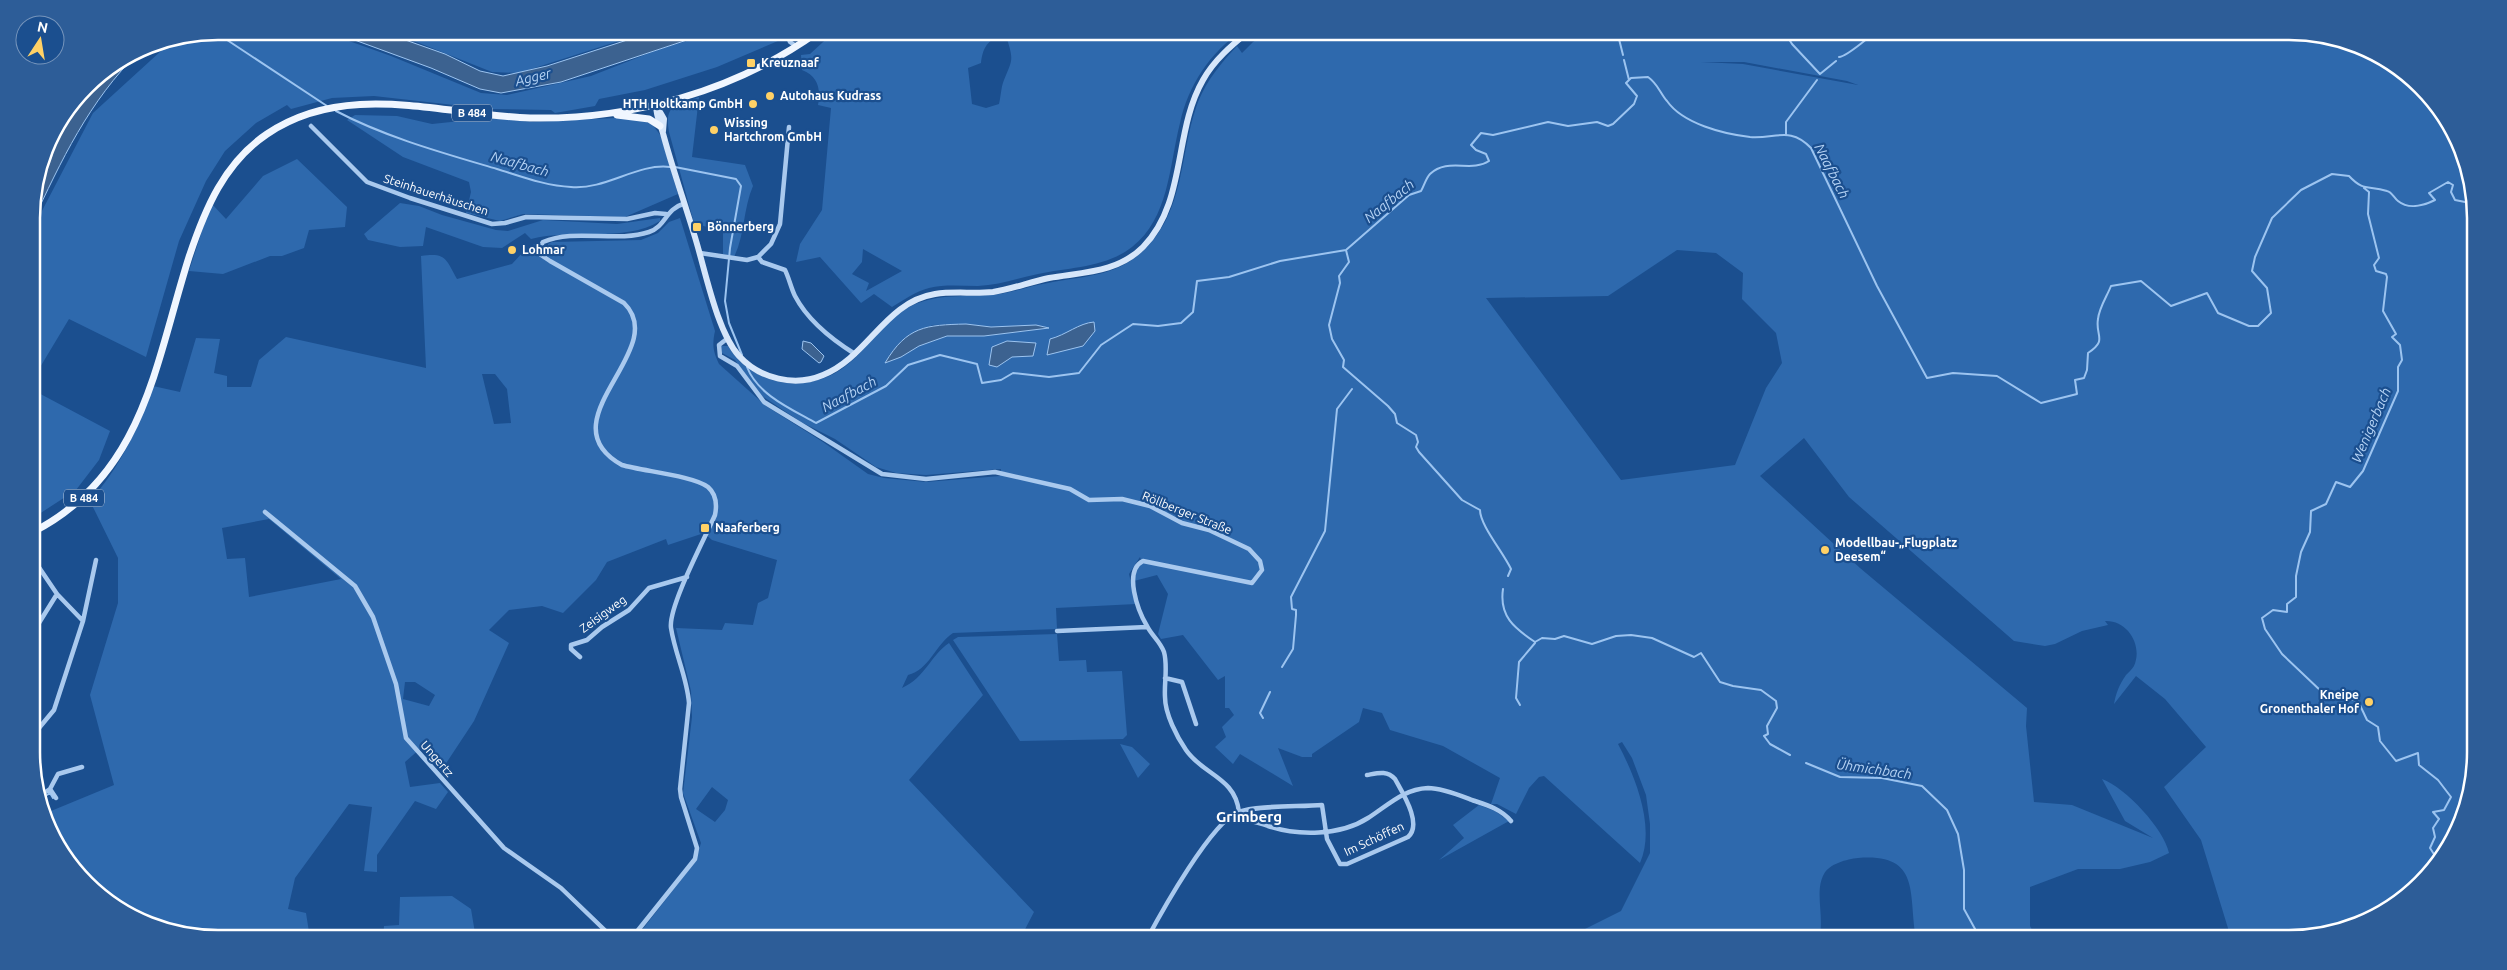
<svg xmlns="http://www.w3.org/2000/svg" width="2507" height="970" viewBox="0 0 2507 970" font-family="Ubuntu,sans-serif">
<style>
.green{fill:#2e69ad;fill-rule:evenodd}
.water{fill:#3c6290;stroke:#9cc4f0}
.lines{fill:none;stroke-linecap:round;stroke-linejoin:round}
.stream{stroke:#9cc4f0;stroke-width:2}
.street{stroke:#a9c9ee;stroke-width:4.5}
.secondary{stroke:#d6e6fa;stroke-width:6}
.primary{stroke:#f0f6ff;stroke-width:7}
.poi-dot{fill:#ffd166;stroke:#1b4f8f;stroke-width:2}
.labels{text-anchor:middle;stroke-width:4.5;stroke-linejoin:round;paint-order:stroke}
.shield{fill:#1b4f8f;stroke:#bbcadd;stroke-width:1}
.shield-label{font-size:11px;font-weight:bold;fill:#fff}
.poi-label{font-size:12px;font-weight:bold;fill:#fff;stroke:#1b4f8f;text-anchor:start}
.street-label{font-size:12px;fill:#fff;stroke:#1b4f8f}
.water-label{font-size:14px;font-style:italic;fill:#b5d3f5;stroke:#1b4f8f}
.quarter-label{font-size:15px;font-weight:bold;fill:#fff;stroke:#1b4f8f}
.rim{fill:none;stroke:#fff;stroke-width:2.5}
</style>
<rect width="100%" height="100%" fill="#1b4f8f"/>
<path class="green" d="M 218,31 L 321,31 L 391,56 L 481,93 L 507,95 L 591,76 L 657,50 L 719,31 L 782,31 L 785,38 L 717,67 L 645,90 L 599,99 L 595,106 L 555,113 L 551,110 L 489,109 L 374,96 L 332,98 L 291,109 L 287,105 L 256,123 L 225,151 L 206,181 L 179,241 L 146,357 L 69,319 L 33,379 L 32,230 L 93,113 L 173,40 Z
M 389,31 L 650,31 L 519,73 L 492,72 Z
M 835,31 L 1242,31 C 1210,52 1188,86 1180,123 C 1169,167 1169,218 1132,247 C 1105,268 1070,267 1038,274 C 1018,278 999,285 978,286 C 962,286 945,284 929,288 C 916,291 904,300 892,307 L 874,294 L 861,303 L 820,257 L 796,262 L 800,244 L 822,210 L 831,108 L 818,105 C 821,89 818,76 802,70 L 801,55 L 810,54 ZM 999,35 L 1007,39 C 1014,61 1012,60 1004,80 C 1001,87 1001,96 999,104 L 986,108 L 972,104 L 968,68 L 981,63 C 983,48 986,43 999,35 ZM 863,249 L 902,271 L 866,291 L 869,283 L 852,274 L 862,262 Z
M 1271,31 L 2289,31 L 2349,41 L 2393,63 L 2430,95 L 2457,136 L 2474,193 L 2476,752 L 2466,812 L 2437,865 L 2402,900 L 2349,929 L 2301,938 L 2231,938 L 2201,840 L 2164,787 L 2206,747 L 2165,699 L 2136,676 L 2114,704 C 2116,693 2119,685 2126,675 C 2128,673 2132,669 2134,666 C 2143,646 2128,620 2105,621 L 2108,625 L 2082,631 L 2055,644 L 2045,646 L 2014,641 L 1849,497 L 1804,438 L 1760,476 L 1860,568 L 2027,708 L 2026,726 L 2034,802 L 2072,805 L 2153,838 L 2125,821 L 2102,779 C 2126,788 2164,829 2169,853 L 2150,862 L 2120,869 L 2078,869 L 2030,887 L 2030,926 L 2036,938 L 1916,938 C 1908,895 1922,853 1858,858 C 1847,859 1829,864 1824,874 C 1814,891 1825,919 1819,938 L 1567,938 L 1621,911 L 1650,853 L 1650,824 L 1646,795 L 1632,758 L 1622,742 L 1618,744 C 1635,776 1656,827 1640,863 L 1544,776 L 1539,777 L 1529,788 L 1516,814 L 1497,804 L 1491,804 L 1500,778 L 1443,746 L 1390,730 L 1382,713 L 1363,708 L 1359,722 L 1312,754 L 1312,757 L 1302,757 L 1278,748 L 1293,786 L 1240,754 L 1233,764 L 1215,747 L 1226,737 L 1222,727 L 1234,715 L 1229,708 L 1225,708 L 1225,676 L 1218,680 L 1183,635 L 1161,639 L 1158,634 L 1168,594 L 1157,575 L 1134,581 L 1133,573 L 1141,560 L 1140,557 L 1129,574 L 1136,604 L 1056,608 L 1057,629 L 953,633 C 936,644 929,670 908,675 L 902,688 C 926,677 930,656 949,643 L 983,695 L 909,780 L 1034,912 L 1020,939 L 635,939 L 695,862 L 701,843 L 683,793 L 692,717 L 691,691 L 676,628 L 722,630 L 725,623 L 753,625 L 758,603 L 768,598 L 777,560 L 712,540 L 704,533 L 668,545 L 666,539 L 607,562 L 596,580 L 563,613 L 542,606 L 509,610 L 489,630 L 509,643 L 474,721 L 441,771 L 421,748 L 405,762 L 410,787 L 440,783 L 448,792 L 436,809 L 415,801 L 377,855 L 377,872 L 364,871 L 372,807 L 349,804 L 295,878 L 288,909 L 306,913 L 309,932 L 351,939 C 297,939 241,943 188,934 C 178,932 167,932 158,929 C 103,912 60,864 43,811 L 51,811 L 114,785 L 90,695 L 118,603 L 118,558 L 90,501 C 120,467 138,429 153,386 L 180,392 L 196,338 L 220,339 L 214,373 L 227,376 L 227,387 L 251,387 L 259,360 L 286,337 L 426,368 L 421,256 C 446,252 446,259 457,279 L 512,264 L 524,251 L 536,243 L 548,251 L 548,244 L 552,242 L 641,240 L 658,233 L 669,222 L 680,218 L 715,331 C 712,345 713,351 719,364 L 766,406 L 823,442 L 868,474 L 884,478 L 926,482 L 1000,476 L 1001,469 L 926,475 L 896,473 L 876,467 L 835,439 L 801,422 L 759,394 L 735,360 L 722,353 L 721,346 L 728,346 C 743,371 771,385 800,383 C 863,379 868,322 918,303 C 942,294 965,297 989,295 C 1009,294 1029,286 1048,283 C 1082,276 1116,277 1143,251 C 1186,211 1179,153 1198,102 C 1207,80 1221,63 1237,46 L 1242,53 L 1253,42 ZM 1701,62 L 1744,62 L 1847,81 L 1858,85 L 1743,64 ZM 1677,250 L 1716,253 L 1743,273 L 1742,299 L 1776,333 L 1782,363 L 1766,388 L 1735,465 L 1621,480 L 1486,298 L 1608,296 ZM 966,324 L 991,327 L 1036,325 L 1048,328 L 984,336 L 947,336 L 919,346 L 901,357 L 932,325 ZM 482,374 L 495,374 L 507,389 L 511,423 L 494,424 ZM 269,519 L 341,579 L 249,597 L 245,558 L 227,559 L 222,528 ZM 405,682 L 415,682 L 435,695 L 429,706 L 403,699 ZM 712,787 L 728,800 L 725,810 L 715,822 L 696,809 Z
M 699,97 L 692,157 L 745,165 L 753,186 C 743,209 745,235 734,257 L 723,254 L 723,232 L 694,223 L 669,132 C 664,104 676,105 699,97 Z
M 355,115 L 397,116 L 432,124 L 489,118 L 533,122 L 616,118 L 643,120 L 652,124 L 661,136 L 678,194 L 625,217 L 523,214 L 500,221 L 466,213 L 471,192 L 469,182 L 403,157 L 347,120 Z
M 297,159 L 347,207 L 345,227 L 309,230 L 304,248 L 282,256 L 270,256 L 223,274 L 189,271 L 211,203 L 226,219 L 263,176 Z
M 400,203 L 419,206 L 442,215 L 496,230 L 508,231 L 543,220 L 617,224 L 660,218 L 660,221 C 624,243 571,228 531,239 L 525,233 L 502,248 L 483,247 L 426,227 L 423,246 L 400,247 L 368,240 L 364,234 Z
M 33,390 L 110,431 L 99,460 L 76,490 L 33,518 Z
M 1057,634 L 1059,661 L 1086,660 L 1087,672 L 1122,671 L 1127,735 L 1123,739 L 1020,741 L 953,640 L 958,637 Z
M 1120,744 L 1132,747 L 1150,764 L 1138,778 Z
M 1479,805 L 1495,811 L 1509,821 L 1439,860 L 1464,838 L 1453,825 Z
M 452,896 L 471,909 L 476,939 L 383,939 L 384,926 L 399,925 L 400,897 Z"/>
<path class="water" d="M 330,31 L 380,31 L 445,54 L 480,71 L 503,76 L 547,66 L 655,31 L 714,31 L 561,82 L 501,93 L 480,89 L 431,68 Z
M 158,43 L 151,52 L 143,54 L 139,52 C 89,101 61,161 32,223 L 32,206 L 46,154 L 72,108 L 95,78 L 147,45 Z
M 1094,322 L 1095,331 L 1083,346 L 1047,355 L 1050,339 C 1066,335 1079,323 1094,322 Z
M 966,324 L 991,327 L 1036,325 L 1049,328 L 984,336 L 947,336 L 919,346 L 901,357 L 885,363 C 907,326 926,325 966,324 Z
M 803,341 L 811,343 L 824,356 L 821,362 L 819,363 L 802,349 Z
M 1007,341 L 1036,343 L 1033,356 L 1012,357 L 997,367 L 989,365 L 992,347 Z"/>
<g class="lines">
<path class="stream" d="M 1617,31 L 1623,55
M 1784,31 L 1792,44 L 1820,74 L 1836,61
M 215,32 L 327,106
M 1839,57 C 1847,57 1867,38 1877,31
M 1624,60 L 1629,80
M 336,111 C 385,137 443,153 497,169 C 520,176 546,186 571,187 C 606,190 637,163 670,167
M 1786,134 L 1786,122 L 1817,80
M 675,167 L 736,179 L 741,186 L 730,248 L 725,301 L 729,323 L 742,355
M 2364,188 L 2369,192 L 2368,214 L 2379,258 L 2374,265 L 2376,271 L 2386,274 L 2387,277 L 2383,311 L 2396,334 L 2392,337 L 2400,345 L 2402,360 L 2398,367 L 2398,391 L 2363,471 L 2350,487 L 2336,482 L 2326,504 L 2311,511 L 2310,532 L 2301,552 L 2296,576 L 2296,597 L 2287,604 L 2287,612 L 2273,610 L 2262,618 L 2265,629 L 2282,654 L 2322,692 L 2358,701 L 2367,720 L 2378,727 L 2380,741 L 2396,761 L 2418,753 L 2419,765 L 2438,780 L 2451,797 L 2444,810 L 2433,812 L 2439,819 L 2433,828 L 2435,837 L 2430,848 L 2439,862
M 1346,250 L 1349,262 L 1339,276 L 1340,283 L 1329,325 L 1332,339 L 1344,360 L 1343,367 L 1388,406 L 1395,414 L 1397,423 L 1416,435 L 1418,442 L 1416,447 L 1419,452 L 1462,500 L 1480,510 C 1480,525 1503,552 1511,569 L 1508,576
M 747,367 C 758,395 791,409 816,423 L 886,386 L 908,365 L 940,355 L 977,364 L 982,383 L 1001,380 L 1013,373 L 1049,377 L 1079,373 L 1101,345 L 1133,324 L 1158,326 L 1181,323 L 1193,312 L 1197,281 L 1229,277 L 1280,261 L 1346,250 L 1409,195 L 1421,191 C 1424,186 1426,178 1430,174 C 1448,157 1471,173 1489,161 L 1486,154 L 1476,150 L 1471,145 L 1481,133 L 1493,135 L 1548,122 L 1568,126 L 1597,122 L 1608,126 L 1613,124 L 1634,104 L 1637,96 L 1626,83 L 1631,78 L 1648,77 C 1658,84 1660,93 1667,101 C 1683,124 1724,134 1750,137 C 1776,139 1790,126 1811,148 L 1877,286 L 1927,378 L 1953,373 L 1997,376 L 2041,403 L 2077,394 L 2075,380 L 2084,378 L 2087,370 L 2088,353 C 2108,340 2095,336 2098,319 C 2099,308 2107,296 2111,286 L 2141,281 L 2171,306 L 2207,293 L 2218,313 L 2249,326 L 2258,326 L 2271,313 L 2267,288 L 2252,271 L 2255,257 L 2272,218 L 2301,190 L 2332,174 L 2349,176 C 2364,192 2368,185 2387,191 C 2392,192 2394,198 2398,201 C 2409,210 2425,205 2435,200 L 2429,193 L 2448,182 L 2453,185 L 2451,192 L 2455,200 L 2465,202 L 2474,198
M 1503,589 C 1499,616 1514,628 1535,642 L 1542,638 L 1555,639 L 1564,636 L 1592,644 L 1616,636 L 1631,635 L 1652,638 L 1694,657 L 1701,653 L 1720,682 L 1733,686 L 1761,690 L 1776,701 L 1777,708 L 1767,726 L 1768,734 L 1764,736 L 1770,744 L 1790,755
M 1282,667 L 1293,649 L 1296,615 L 1296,610 L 1292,609 L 1291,597 L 1325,531 L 1337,409 L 1352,389
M 1520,705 L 1516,698 L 1519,662 L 1535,643
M 1263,718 L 1260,713 L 1270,692
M 1806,763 L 1840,777 L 1882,778 L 1922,786 L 1947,810 L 1958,834 L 1964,870 L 1964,909 L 1980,938
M 39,800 L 50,793 L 53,798"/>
<path class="street" d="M 786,31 L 790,42 L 796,46
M 311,126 L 367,182 L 410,198 L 492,224 L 505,223 L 526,217 L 627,219 L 655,213 L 666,214
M 700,253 L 747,260 L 758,257 L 771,244 L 780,224 L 789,127
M 758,257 L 762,262 L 785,270 C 789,278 791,288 795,296 C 808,321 831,339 855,354
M 728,338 L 719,345 L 720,356 L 737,366 L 764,402 L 882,474 L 926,479 L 995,472 L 1070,489 L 1089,500 L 1122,499 L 1150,506 L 1182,523 L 1209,530 L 1249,549 L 1260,561 L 1262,570 L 1252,583 L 1143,561 C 1123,571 1138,611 1147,626 C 1152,636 1160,641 1164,652 C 1168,666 1164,683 1165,697 C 1165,714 1177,737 1186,750 C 1203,775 1235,777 1239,812
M 265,512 L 355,586 L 373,617 L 396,684 L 406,738 L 504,848 L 561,888 L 614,939
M 34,560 L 57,594 L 83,621 L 54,710 L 34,734
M 83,621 L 96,560
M 34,631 L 57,594
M 1057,631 L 1147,627
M 580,657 L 571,649 L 571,645 L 587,640 L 602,627 L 629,610 L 649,588 L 687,577
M 1165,678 L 1182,682 L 1196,724
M 50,789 L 56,798
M 38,797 L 50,789 L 58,774 L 82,767
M 1239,812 C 1249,823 1255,821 1268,826 C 1298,836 1340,836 1368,818 C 1387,806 1403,789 1428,788 C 1442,788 1459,795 1472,800 C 1487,805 1501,809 1511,821
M 631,939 L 695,859 L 697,848 L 681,797 L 680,789 L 689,703 C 687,677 675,654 671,628 C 668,607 705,538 715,515 C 717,505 716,494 708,487 C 694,476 642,471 622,465 C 543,421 672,350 624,303 L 550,261 L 541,255 L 540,247 L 543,242 C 575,228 616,243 649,232 C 665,227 666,209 683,204
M 1147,939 C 1162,911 1211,823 1238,812 C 1258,805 1300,807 1322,805 L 1327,839 L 1340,864 L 1347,864 L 1408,837 C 1423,824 1402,792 1395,779 C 1387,770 1378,773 1367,775"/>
<path class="secondary" d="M 656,105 C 656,117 661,125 664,137 C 673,170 684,201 694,234 C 705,268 716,330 739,356 C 760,379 795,387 823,375 C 868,357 885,302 935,294 C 954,291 974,294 993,292 C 1012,289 1030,282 1049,278 C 1083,272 1117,273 1143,247 C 1187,202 1173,132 1203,80 C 1214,60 1232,45 1249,31
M 656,105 L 664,119 L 663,131"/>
<path class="primary" d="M 617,115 L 649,119 L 660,126
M 33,532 C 144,475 155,364 189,257 C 205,209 224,163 267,134 C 347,80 441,115 530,118 C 632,120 736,91 819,31"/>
</g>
<g class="poi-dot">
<rect x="746" y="58" width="10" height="10" rx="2.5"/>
<circle cx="770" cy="96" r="5"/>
<circle cx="753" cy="104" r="5"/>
<circle cx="714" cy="130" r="5"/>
<rect x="692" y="222" width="10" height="10" rx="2.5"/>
<circle cx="512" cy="250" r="5"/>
<rect x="700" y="523" width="10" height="10" rx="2.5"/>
<circle cx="1825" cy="550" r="5"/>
<circle cx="2369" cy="702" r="5"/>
</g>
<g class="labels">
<g class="shield">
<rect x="452" y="104.5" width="40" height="17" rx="4"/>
<rect x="64" y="489.5" width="40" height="17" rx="4"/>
</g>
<g class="shield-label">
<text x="472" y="117">B 484</text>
<text x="84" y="502">B 484</text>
</g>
<g class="poi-label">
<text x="761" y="67">Kreuznaaf</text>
<text x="780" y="100">Autohaus Kudrass</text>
<text x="743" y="108" text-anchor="end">HTH Holtkamp GmbH</text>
<text x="724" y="127">Wissing<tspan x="724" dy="14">Hartchrom GmbH</tspan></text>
<text x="707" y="231">Bönnerberg</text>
<text x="522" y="254">Lohmar</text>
<text x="715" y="532">Naaferberg</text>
<text x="1835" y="547">Modellbau-„Flugplatz<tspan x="1835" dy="14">Deesem“</tspan></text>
<text x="2359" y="699" text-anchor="end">Kneipe<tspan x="2359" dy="14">Gronenthaler Hof</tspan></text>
</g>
<g class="street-label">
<text transform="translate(436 195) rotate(18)" y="4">Steinhauerhäuschen</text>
<text transform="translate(1187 513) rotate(22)" y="4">Röllberger Straße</text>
<text transform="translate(603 614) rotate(-36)" y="4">Zeisigweg</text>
<text transform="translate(437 759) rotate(49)" y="4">Ungertz</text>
<text transform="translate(1374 839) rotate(-25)" y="4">Im Schöffen</text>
</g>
<g class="water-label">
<text transform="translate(533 77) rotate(-14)" y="5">Agger</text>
<text transform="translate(520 164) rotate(16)" y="5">Naafbach</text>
<text transform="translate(1832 171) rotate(63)" y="5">Naafbach</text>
<text transform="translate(1389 201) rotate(-39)" y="5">Naafbach</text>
<text transform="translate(849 394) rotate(-28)" y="5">Naafbach</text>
<text transform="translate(2371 425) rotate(-67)" y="5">Wenigerbach</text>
<text transform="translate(1874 769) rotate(8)" y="5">Ühmichbach</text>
</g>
<g class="quarter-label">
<text x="1249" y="822">Grimberg</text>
</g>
</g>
<path d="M0 0H2507V970H0ZM218 40H2289A178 178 0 0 1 2467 218V752A178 178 0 0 1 2289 930H218A178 178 0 0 1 40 752V218A178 178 0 0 1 218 40Z" fill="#2d5d98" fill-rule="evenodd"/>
<path class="rim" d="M218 40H2289A178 178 0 0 1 2467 218V752A178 178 0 0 1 2289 930H218A178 178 0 0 1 40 752V218A178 178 0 0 1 218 40Z"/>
<g transform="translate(40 40) rotate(12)"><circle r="24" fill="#1b4f8f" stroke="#7695bc"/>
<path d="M0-4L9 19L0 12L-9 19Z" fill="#ffd166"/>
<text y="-8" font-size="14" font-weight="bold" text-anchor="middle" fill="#ffffff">N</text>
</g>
</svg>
